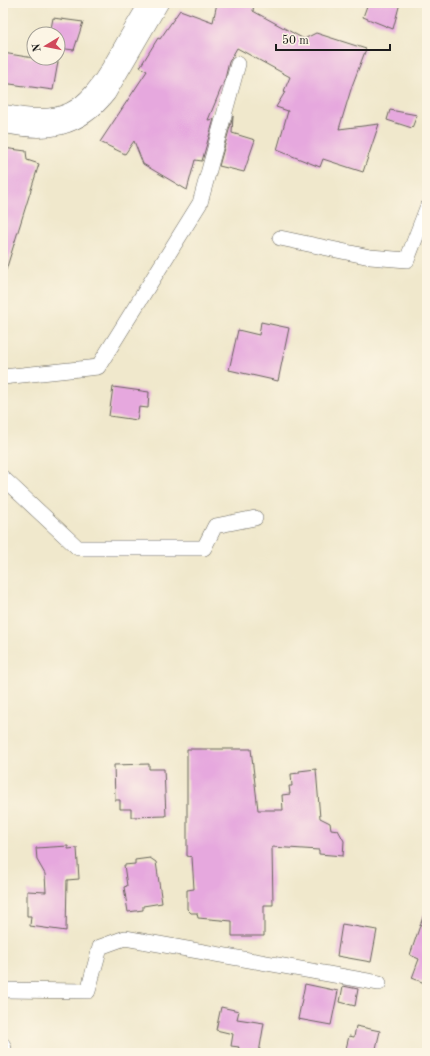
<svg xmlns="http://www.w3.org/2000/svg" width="430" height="1056" viewBox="0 0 430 1056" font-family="'Old Standard TT',serif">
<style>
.building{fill:#e6a8de}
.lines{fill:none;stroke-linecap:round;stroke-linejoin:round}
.minor-casing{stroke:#66635a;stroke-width:16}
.minor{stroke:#fff;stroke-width:15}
</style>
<rect width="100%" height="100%" fill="#fcf5e5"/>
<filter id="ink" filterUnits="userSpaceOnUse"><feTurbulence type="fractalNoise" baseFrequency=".025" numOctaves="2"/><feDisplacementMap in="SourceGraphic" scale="8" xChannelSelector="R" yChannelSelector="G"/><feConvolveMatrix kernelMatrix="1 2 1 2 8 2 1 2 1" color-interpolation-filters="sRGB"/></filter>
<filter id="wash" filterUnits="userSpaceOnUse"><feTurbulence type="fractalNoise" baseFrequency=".012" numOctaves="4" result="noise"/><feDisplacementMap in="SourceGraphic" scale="16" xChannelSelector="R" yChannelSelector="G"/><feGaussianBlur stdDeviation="0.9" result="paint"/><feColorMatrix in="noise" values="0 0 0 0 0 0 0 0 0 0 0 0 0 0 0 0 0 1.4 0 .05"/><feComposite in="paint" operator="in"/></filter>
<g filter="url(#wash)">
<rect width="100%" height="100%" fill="#f0e8cc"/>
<g id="blocks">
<path class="building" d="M 217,3 L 254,3 L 253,11 L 304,39 L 316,33 L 366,49 L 352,86 L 339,129 L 379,124 L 363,172 L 323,159 L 320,167 L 277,150 L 288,111 L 276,107 L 285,92 L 284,91 L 290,77 L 237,48 L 229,62 L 225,79 L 208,120 L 214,119 L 202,161 L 195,160 L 187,190 L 143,164 L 134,141 L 125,154 L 100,142 L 147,71 L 140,67 L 158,38 L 160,39 L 180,10 L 213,22 Z
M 368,3 L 400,3 L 393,29 L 363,17 Z
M 53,18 L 83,22 L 74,50 L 58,48 L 58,34 L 50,34 Z
M 3,53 L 58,62 L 53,90 L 3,83 Z
M 390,110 L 417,115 L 412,128 L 387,120 Z
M 233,116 L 232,133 L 255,140 L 244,172 L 219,166 Z
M 3,148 L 26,151 L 27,160 L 39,164 L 6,270 L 3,269 Z
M 261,322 L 289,328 L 278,381 L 229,370 L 238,330 L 259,335 Z
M 113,387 L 149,392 L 148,408 L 139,407 L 137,420 L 109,416 Z
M 187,749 L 251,749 L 258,810 L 283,810 L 282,795 L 290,794 L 289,786 L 292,786 L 291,774 L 299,773 L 299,771 L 316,769 L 320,818 L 330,823 L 331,829 L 338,830 L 344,841 L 343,856 L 319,854 L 319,850 L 272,847 L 273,905 L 264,905 L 264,936 L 232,936 L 232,921 L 198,918 L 197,913 L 191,913 L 187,909 L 187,890 L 194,889 L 192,857 L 187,856 Z
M 149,764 L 149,769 L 164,769 L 166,816 L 131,817 L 131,809 L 120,809 L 120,800 L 115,800 L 114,765 Z
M 68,846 L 68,849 L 77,848 L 79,879 L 67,880 L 66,931 L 30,926 L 31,916 L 27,916 L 27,891 L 46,892 L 45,874 L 37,860 L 36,848 Z
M 150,858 L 156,862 L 162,903 L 143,906 L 143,910 L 128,912 L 124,887 L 127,886 L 124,865 L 135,864 L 135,860 Z
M 425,911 L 427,912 L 427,984 L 412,978 L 419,959 L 410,955 Z
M 342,924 L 377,930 L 371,962 L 337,956 Z
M 305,984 L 338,991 L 331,1025 L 298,1019 Z
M 343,986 L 358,989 L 355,1006 L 340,1002 Z
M 221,1007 L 239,1011 L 237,1019 L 264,1023 L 259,1053 L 238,1050 L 239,1047 L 231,1046 L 233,1034 L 216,1030 Z
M 356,1026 L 380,1031 L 375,1053 L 345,1053 L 349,1036 L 354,1037 Z"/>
</g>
</g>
<g filter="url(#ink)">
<use href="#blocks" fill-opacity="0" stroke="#66635a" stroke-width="1"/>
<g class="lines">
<defs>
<path id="minor" d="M 3,112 C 63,124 83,113 113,61 C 124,42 135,22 147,3
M 3,125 C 46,135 80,130 108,94 L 161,3
M 280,238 L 370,257 L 407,260 L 427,208
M 3,377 L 98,367 L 200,203 L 238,64
M 3,478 L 78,548 L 204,548 L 215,526 L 255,518
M 3,990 L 88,991 L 100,947 L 125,938 L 379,983
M 3,1045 L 5,1053"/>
</defs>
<use href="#minor" class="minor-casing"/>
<use href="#minor" class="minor"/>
</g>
</g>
<rect width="430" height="1056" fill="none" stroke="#fcf5e5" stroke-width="16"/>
<g transform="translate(46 46) rotate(260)"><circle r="19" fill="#fcf5e5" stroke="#a29e95"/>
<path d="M0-3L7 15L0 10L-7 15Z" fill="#d1495b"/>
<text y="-6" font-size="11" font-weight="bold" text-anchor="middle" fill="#1c1c1c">N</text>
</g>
<path d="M276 44v6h114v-6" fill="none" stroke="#1c1c1c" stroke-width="2"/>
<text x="282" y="44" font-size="12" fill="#1c1c1c" stroke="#fcf5e5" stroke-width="3" paint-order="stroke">50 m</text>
</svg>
